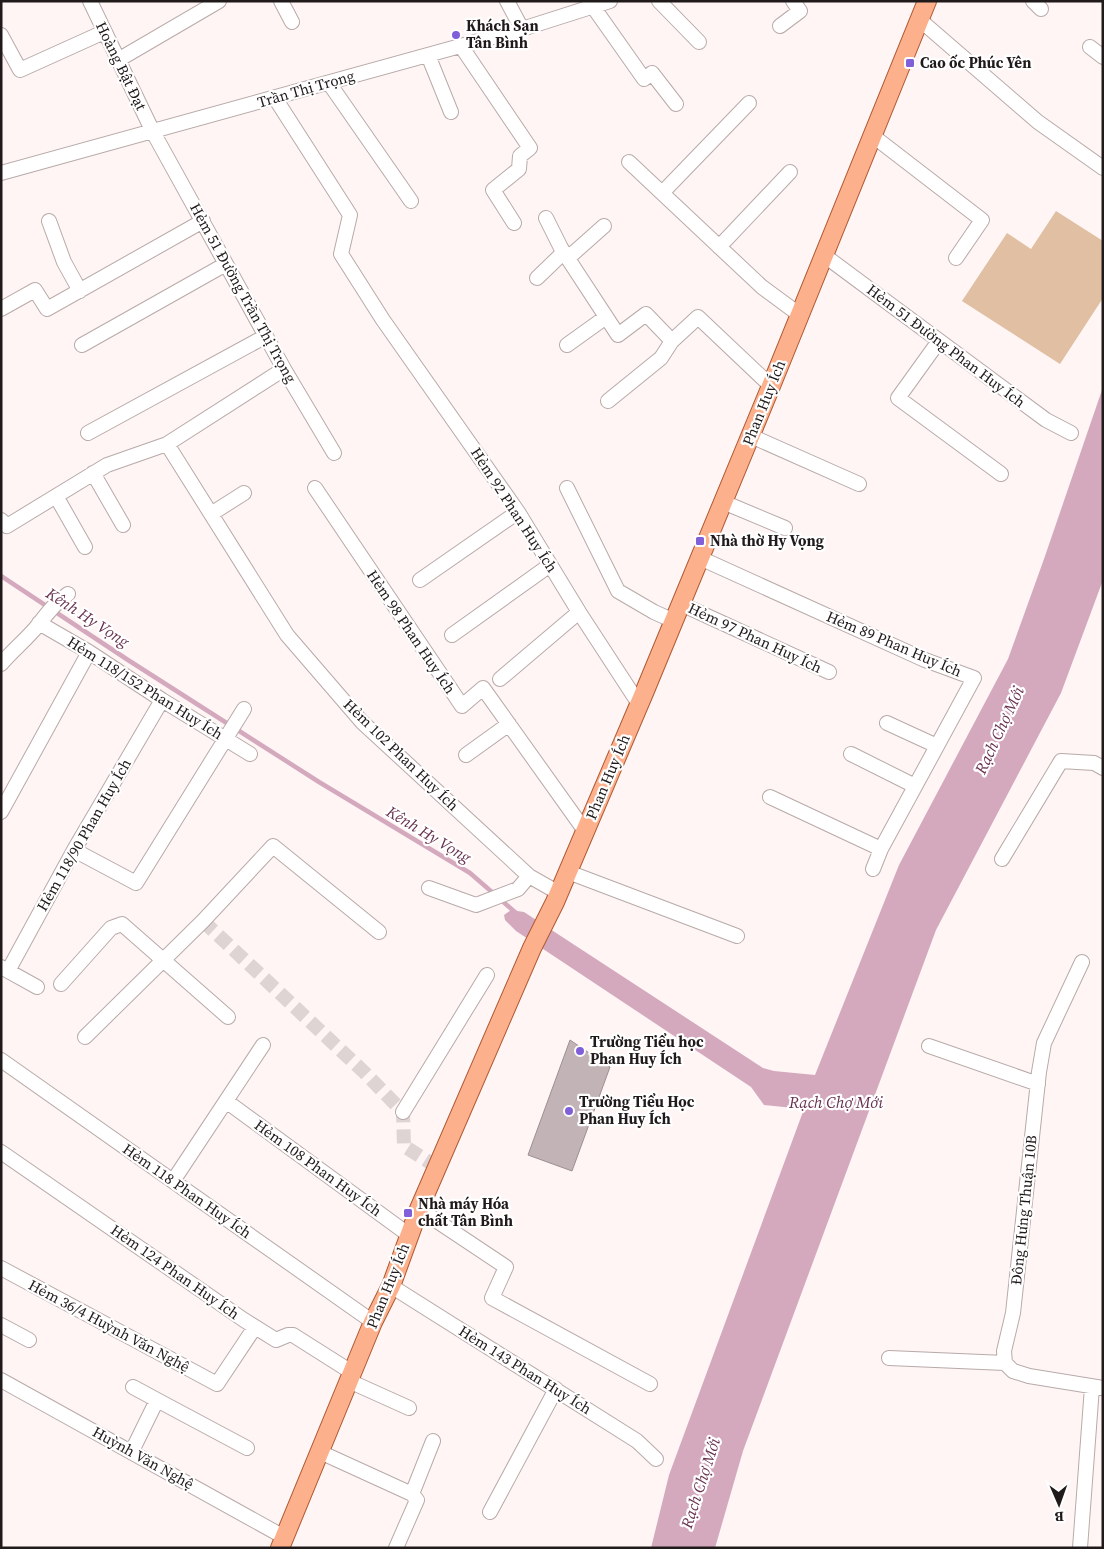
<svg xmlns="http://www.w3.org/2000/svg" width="1104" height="1549" viewBox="0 0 1104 1549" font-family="'Source Serif 4',serif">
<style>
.green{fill:#e0bfa3}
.water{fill:#d4a9be}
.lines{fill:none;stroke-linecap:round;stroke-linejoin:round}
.stream{stroke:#d4a9be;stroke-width:4.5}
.building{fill:#c2b4b6;stroke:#9d8f92}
.minor-tunnel{stroke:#ddd4d3;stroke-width:14;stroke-dasharray:14 7;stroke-linecap:butt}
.minor-casing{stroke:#b8aaa9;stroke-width:16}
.major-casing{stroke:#ae5933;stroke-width:20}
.minor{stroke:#fff;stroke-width:14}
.major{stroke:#fdb08c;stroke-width:18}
.poi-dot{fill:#805fd9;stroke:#fff;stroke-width:2}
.labels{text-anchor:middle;stroke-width:4.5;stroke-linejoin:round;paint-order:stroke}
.poi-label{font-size:15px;font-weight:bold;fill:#201a1a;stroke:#fff;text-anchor:start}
.street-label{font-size:15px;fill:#201a1a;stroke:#fff}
.water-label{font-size:16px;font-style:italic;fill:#68324f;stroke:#fff}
</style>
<rect width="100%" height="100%" fill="#fef5f4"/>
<path class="green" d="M 1056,211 L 1103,241 L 1103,298 L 1060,364 L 962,301 L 1007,233 L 1031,249 Z"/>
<path class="water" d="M 1103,387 L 1103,580 L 1061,693 L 936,930 L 743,1451 L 715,1548 L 651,1548 L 669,1475 L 804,1109 L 764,1105 L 751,1087 L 516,931 L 505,920 L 504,915 L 511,910 L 524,912 L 763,1068 L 774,1071 L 815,1075 L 899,865 L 1008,659 L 1044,559 Z"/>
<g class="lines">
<path class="stream" d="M 1,576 L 128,660 L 319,782 L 470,873 L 516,913"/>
</g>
<path class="building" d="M 570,1040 L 610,1067 L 572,1171 L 528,1155 Z"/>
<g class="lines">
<path class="minor-tunnel" d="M 203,921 L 365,1073 L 403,1112 L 404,1146 L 437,1167"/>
<defs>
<path id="minor" d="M 90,1 L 153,132 L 284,369 L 334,453
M 281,1 L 292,22
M 507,1 L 522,29
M 589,1 L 644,79 L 652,73 L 676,104
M 659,1 L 699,42
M 1033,1 L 1041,9
M 920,20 L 1038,122 L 1103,168
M 780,26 L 800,11 L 793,1
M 1,35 L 20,70 L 104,32
M 461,46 L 530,148 L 520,156 L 519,169 L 493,190 L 514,223
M 1090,47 L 1103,57
M 428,55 L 451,112
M 118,60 L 219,1
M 329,83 L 411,201
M 275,98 L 350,215 L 341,254 L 383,320 L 518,512 L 579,612 L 639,704
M 873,136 L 982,220 L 956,258
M 629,162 L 762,287 L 800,315
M 1,173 L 522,29 L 610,1
M 662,193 L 749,103
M 546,218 L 561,248 L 618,335 L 646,314 L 672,341
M 49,221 L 64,262 L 80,291
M 719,247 L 790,172
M 825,256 L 1046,420 L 1071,433
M 568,258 L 604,226
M 537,278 L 564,252
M 1,309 L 35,290 L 47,309 L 203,221
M 939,341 L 898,398 L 1001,474
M 82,345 L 226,264
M 567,345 L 606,317
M 608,401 L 661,358 L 672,341 L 698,317 L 771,386
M 88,433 L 266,336
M 751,436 L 859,484
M 167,444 L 287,635 L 362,722 L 529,876 L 559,893
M 93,473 L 123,525
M 315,488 L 462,706 L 483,688 L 585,831
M 567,488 L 618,591 L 654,612 L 674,621
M 56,496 L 85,547
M 723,502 L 785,528
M 211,514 L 244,493
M 1,520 L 7,526 L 107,465 L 167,444 L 284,369
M 700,558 L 925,660 L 974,678 L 881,849 L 873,869
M 420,580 L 518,512
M 681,604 L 829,672
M 39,623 L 89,652 L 162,700 L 250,754
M 452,635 L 550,565
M 1,664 C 13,650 28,638 39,624 C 48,612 56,602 68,594
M 500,679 L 579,612
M 887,723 L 937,746
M 851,754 L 915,786
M 466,755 L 509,724
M 770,797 L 881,849
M 1,812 L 89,652
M 74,850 L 136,883 L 244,709
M 1002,859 L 1061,761 L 1094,763 L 1103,768
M 568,872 L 737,936
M 429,888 L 476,905 L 518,889 L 529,876
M 1082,962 L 1044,1043 L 1039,1072 L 1013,1313 L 1004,1351 L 1005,1363 L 1013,1371 L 1029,1376 L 1103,1388
M 1,967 L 37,987
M 8,971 L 74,850 L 162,700
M 61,984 L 111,928 L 122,924 L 228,1017
M 85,1037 L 203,921 L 273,846 L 379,932
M 929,1046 L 1038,1084
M 1,1060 L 373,1322
M 226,1101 L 409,1235
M 403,1112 L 487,975
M 1,1152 L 244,1320 L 276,1340 L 288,1335 L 293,1335 L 353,1373
M 173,1181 L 263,1045
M 419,1209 L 506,1267 L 492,1298 L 650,1384
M 1,1268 L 217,1384 L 255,1327
M 391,1286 L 637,1441 L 656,1459
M 1,1325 L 29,1340
M 889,1358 L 1005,1363
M 1,1380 L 284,1537
M 349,1381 L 409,1408
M 157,1400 L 247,1448
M 132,1451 L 157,1400 L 133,1387
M 320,1452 L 412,1494
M 490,1512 L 556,1389
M 396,1548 L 417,1500 L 412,1494 L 433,1441
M 1080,1548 L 1092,1387"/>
<path id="major" d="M 280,1548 L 373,1322 L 391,1286 L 419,1209 L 532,948 L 555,902 L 644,693 L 771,386 L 927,1"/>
</defs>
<use href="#minor" class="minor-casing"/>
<use href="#major" class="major-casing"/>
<use href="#minor" class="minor"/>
<use href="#major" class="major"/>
</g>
<g class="poi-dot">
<circle cx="456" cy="35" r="5"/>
<rect x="905" y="58" width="10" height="10" rx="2.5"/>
<rect x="695" y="536" width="10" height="10" rx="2.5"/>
<circle cx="580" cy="1051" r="5"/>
<circle cx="569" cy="1111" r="5"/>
<rect x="403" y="1208" width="10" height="10" rx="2.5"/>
</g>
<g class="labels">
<g class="poi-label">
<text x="466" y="31">Khách Sạn<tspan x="466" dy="17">Tân Bình</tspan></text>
<text x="920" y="68">Cao ốc Phúc Yên</text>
<text x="710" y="546">Nhà thờ Hy Vọng</text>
<text x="590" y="1047">Trường Tiểu học<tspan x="590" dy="17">Phan Huy Ích</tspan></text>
<text x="579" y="1107">Trường Tiểu Học<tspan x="579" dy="17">Phan Huy Ích</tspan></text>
<text x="418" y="1209">Nhà máy Hóa<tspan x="418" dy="17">chất Tân Bình</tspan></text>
</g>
<g class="street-label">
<text transform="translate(121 66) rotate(64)" y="5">Hoàng Bật Đạt</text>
<text transform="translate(306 89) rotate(-16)" y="5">Trần Thị Trọng</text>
<text transform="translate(243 293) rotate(61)" y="5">Hẻm 51 Đường Trần Thị Trọng</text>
<text transform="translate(946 346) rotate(37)" y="5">Hẻm 51 Đường Phan Huy Ích</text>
<text transform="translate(764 403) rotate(-68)" y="5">Phan Huy Ích</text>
<text transform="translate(514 510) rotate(57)" y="5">Hẻm 92 Phan Huy Ích</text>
<text transform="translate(411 632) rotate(56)" y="5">Hẻm 98 Phan Huy Ích</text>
<text transform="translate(755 638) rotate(25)" y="5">Hẻm 97 Phan Huy Ích</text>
<text transform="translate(894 644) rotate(23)" y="5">Hẻm 89 Phan Huy Ích</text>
<text transform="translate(145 688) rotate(32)" y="5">Hẻm 118/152 Phan Huy Ích</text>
<text transform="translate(401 755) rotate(44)" y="5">Hẻm 102 Phan Huy Ích</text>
<text transform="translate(608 777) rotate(-67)" y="5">Phan Huy Ích</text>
<text transform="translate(84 835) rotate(-60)" y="5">Hẻm 118/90 Phan Huy Ích</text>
<text transform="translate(318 1168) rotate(36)" y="5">Hẻm 108 Phan Huy Ích</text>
<text transform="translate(187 1191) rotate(35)" y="5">Hẻm 118 Phan Huy Ích</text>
<text transform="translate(1024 1210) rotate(-84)" y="5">Đông Hưng Thuận 10B</text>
<text transform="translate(175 1272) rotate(35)" y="5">Hẻm 124 Phan Huy Ích</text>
<text transform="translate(388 1286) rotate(-68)" y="5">Phan Huy Ích</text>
<text transform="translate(109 1326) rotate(28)" y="5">Hẻm 36/4 Huỳnh Văn Nghệ</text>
<text transform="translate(525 1370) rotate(32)" y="5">Hẻm 143 Phan Huy Ích</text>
<text transform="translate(143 1458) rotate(29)" y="5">Huỳnh Văn Nghệ</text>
</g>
<g class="water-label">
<text transform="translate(88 617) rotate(33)" y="6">Kênh Hy Vọng</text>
<text transform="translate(999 730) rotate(-65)" y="6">Rạch Chợ Mới</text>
<text transform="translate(429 834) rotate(31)" y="6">Kênh Hy Vọng</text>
<text x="836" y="1108">Rạch Chợ Mới</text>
<text transform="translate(700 1483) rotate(-72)" y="6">Rạch Chợ Mới</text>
</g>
</g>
<rect width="1104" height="1549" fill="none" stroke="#201a1a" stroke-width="5"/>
<g transform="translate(1059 1504) rotate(178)" stroke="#ffffff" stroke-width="4" paint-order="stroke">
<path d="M0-4L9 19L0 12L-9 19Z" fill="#201a1a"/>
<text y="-8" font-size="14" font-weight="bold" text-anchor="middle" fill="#201a1a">B</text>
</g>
</svg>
